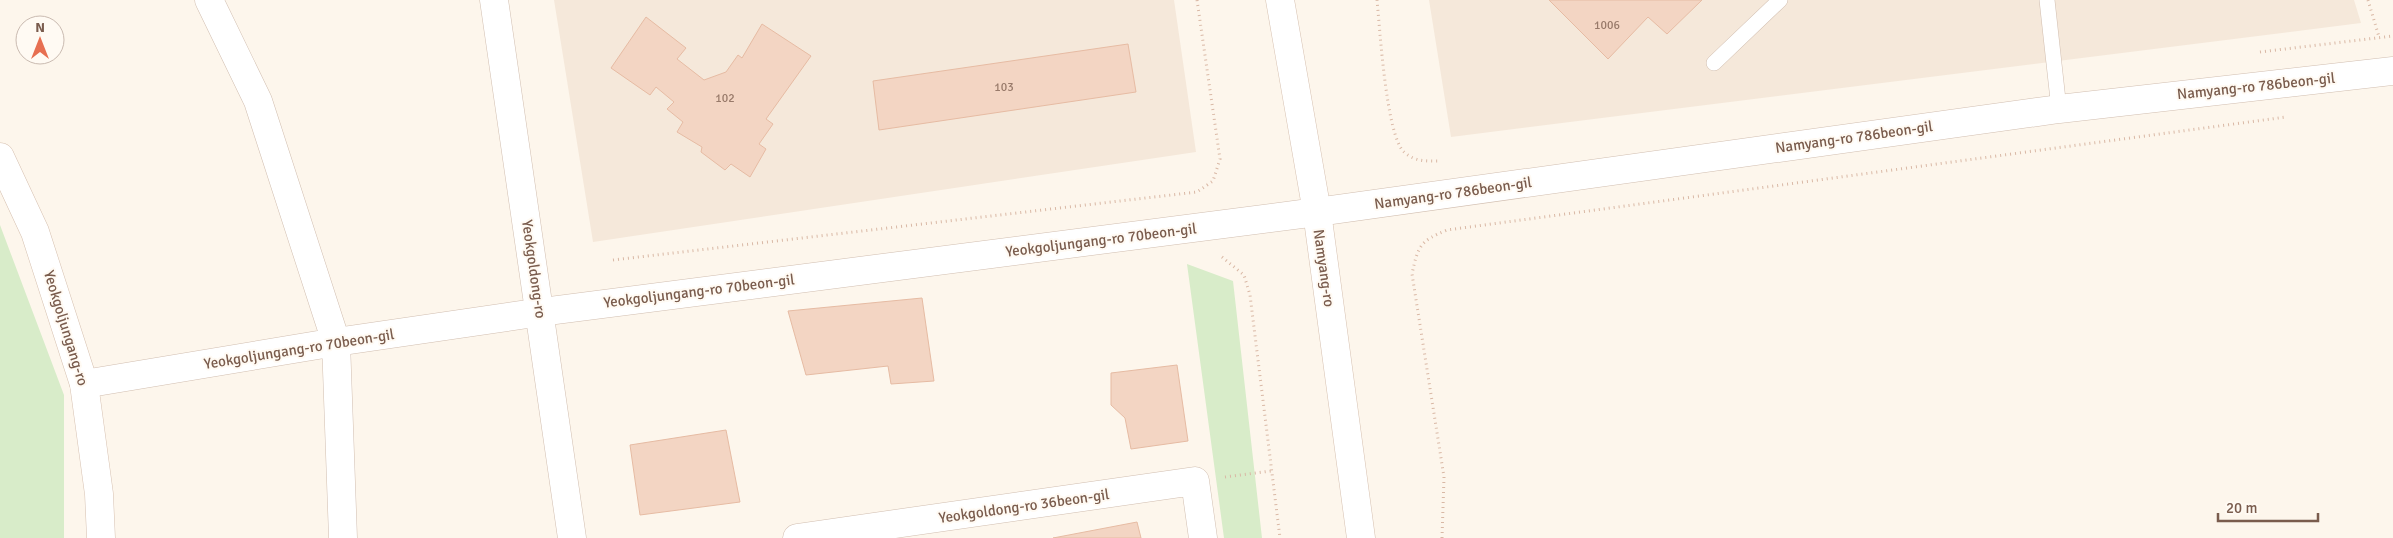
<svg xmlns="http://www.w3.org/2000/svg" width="2393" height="538" viewBox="0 0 2393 538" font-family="Signika,sans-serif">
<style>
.residential{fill:#f5e8da}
.green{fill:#d8ecc9}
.building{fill:#f3d5c3;stroke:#e6bba3}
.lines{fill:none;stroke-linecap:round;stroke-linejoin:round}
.lane-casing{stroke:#d1beb0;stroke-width:16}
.street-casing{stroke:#d1beb0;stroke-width:29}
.secondary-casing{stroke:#d6c0b0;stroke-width:29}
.path{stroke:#d9b8a5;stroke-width:3;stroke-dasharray:1 4;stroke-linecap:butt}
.lane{stroke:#fff;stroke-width:15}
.street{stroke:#fff;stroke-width:28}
.secondary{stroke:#fff;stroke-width:28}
.labels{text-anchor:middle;stroke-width:4;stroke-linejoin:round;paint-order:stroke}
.number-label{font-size:12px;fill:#987a6a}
.street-label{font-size:15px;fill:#7a5c4d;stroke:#fffaf3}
</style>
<rect width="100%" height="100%" fill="#fdf6ec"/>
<path class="residential" d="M 554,0 L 1174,0 L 1196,152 L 593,242 Z
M 1429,0 L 2354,0 L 2361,23 L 1451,137 Z"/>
<path class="green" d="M 0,225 L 64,395 L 64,538 L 0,538 Z
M 1187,264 L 1233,281 L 1262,538 L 1224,538 Z"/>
<path class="building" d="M 1549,0 L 1702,0 L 1667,34 L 1648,17 L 1608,59 Z
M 646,17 L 686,48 L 677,59 L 704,80 L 726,72 L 738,55 L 742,58 L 762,24 L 811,56 L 766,119 L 773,124 L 759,144 L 766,149 L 750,177 L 731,164 L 725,170 L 701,152 L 702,147 L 677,132 L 683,122 L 667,109 L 674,102 L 656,87 L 650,95 L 611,68 Z
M 1128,44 L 1136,92 L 879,130 L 873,81 Z
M 922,298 L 934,381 L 891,384 L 888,366 L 806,375 L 788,311 Z
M 1177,365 L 1188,441 L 1131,449 L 1125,418 L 1111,405 L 1111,373 Z
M 726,430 L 740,502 L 640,515 L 630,445 Z
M 1137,522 L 1141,538 L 1053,538 Z"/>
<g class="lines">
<defs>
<path id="lane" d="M 2047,0 L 2059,109
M 1714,63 L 1780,0"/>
<path id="street" d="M 209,0 L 258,101 L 336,342 L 343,538
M 494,0 L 572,538
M 84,384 L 336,342 L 541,312 L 1317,212 L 2059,109 L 2393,71
M 797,538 L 1195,481 L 1203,538"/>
<path id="secondary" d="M 1280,0 L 1317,212 L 1361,538
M 0,157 L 35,232 L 84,384 L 99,494 L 101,538"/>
</defs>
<use href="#lane" class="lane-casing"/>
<use href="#street" class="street-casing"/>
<use href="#secondary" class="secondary-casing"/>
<path class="path" d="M 1377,0 C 1380,29 1386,135 1404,152 C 1415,162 1427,161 1440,161
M 2368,0 L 2379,37
M 2260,52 L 2393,36
M 1222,257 L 1244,275 L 1250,295 L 1280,538
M 613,260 L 1197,192 L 1213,181 L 1220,159 L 1197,0
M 1225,477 L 1271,471
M 1442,538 L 1444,477 L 1412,274 C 1418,246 1420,241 1447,230 L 2286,117"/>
<use href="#lane" class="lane"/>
<use href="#street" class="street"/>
<use href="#secondary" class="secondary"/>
</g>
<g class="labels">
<g class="number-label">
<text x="1607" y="29">1006</text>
<text x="1004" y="91">103</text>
<text x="725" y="102">102</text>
</g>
<g class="street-label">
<text transform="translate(2256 86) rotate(-6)" y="5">Namyang-ro 786beon-gil</text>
<text transform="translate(1854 137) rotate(-8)" y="5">Namyang-ro 786beon-gil</text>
<text transform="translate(1453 193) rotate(-8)" y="5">Namyang-ro 786beon-gil</text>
<text transform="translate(1101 240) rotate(-7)" y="5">Yeokgoljungang-ro 70beon-gil</text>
<text transform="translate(1324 268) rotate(82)" y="5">Namyang-ro</text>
<text transform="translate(534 269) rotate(82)" y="5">Yeokgoldong-ro</text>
<text transform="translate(699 291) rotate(-7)" y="5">Yeokgoljungang-ro 70beon-gil</text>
<text transform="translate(66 328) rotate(73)" y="5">Yeokgoljungang-ro</text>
<text transform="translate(299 349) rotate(-9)" y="5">Yeokgoljungang-ro 70beon-gil</text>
<text transform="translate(1024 506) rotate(-8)" y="5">Yeokgoldong-ro 36beon-gil</text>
</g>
</g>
<g transform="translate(40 40)"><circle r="24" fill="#fffaf3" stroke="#cabbb1"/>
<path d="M0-4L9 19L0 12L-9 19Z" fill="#e76f51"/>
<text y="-8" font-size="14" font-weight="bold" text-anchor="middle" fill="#7a5c4d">N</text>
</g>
<path d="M2218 513v8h100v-8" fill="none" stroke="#7a5c4d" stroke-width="2.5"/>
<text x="2226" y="513" font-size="15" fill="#7a5c4d" stroke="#fffaf3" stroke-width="4" paint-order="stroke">20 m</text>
</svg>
